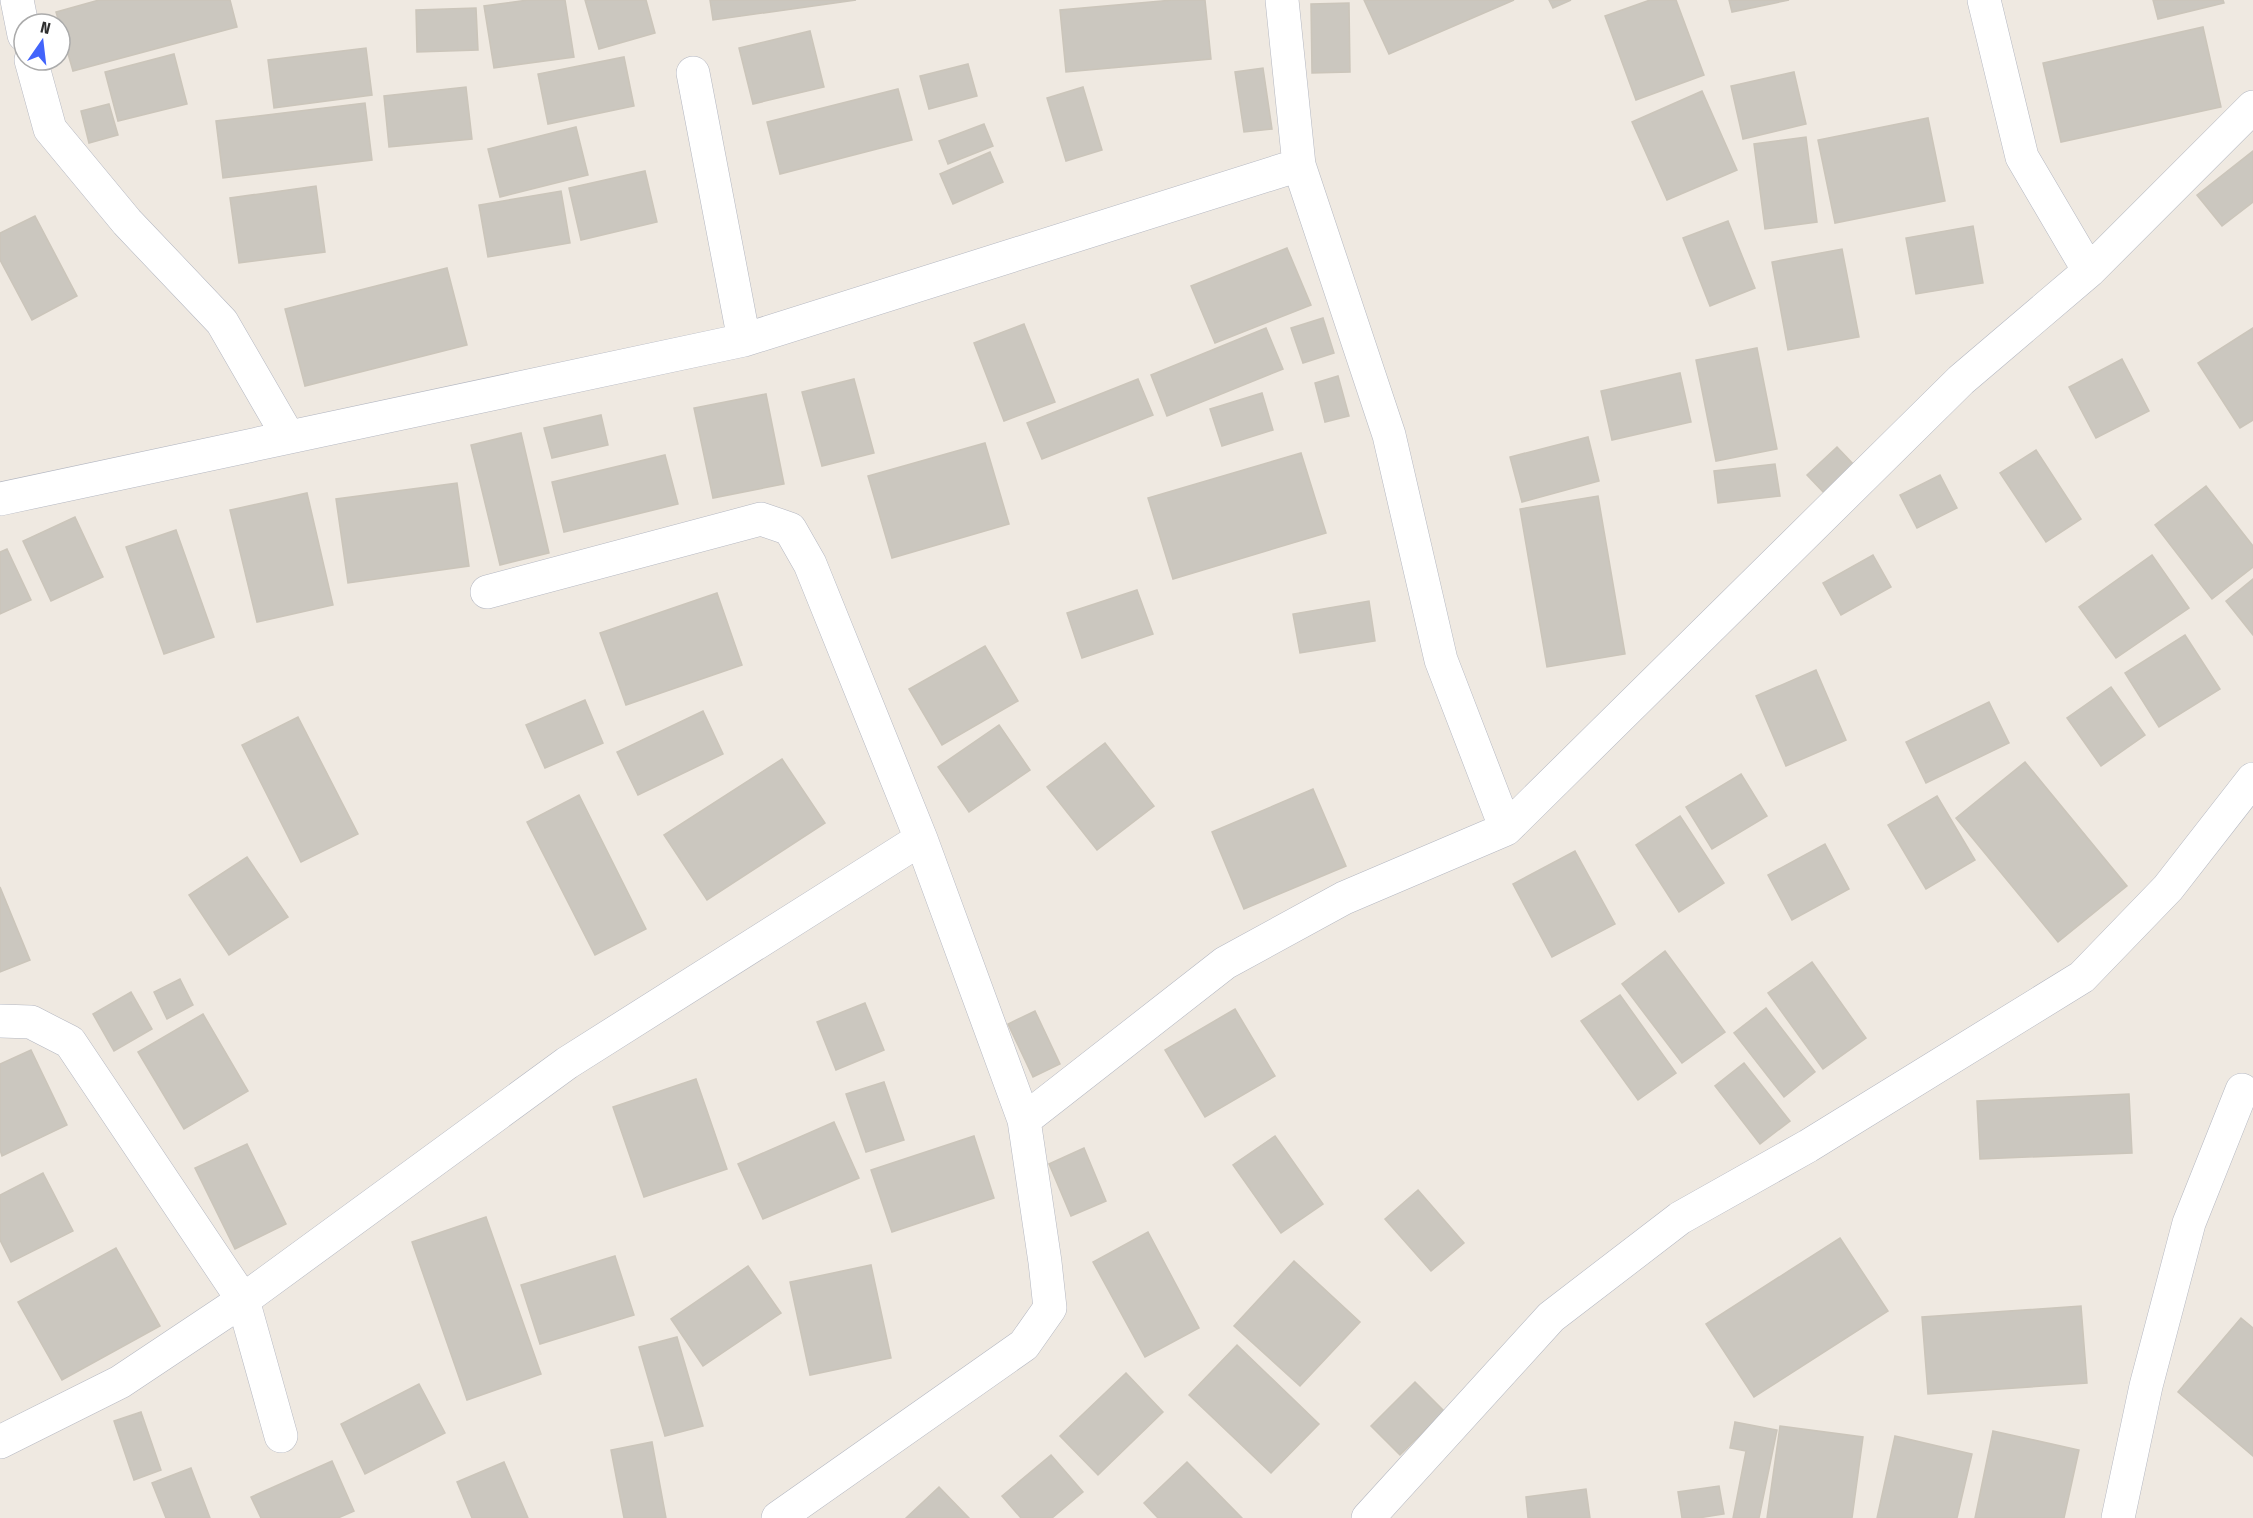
<svg xmlns="http://www.w3.org/2000/svg" width="2253" height="1518" viewBox="0 0 2253 1518" font-family="'Fira Sans Condensed',sans-serif">
<style>
.building{fill:#cbc7bf;stroke:#cbc5ba;stroke-width:1.5}
.lines{fill:none;stroke-linecap:round;stroke-linejoin:round}
.street-casing{stroke:#b4b7c1;stroke-width:34}
.street{stroke:#fff;stroke-width:33}
</style>
<rect width="100%" height="100%" fill="#efe9e1"/>
<path class="building" d="M 99,0 L 230,0 L 237,27 L 73,71 L 56,12 Z
M 528,0 L 565,0 L 574,57 L 494,68 L 484,6 Z
M 585,0 L 646,0 L 655,33 L 599,49 Z
M 710,0 L 856,0 L 713,20 Z
M 1173,0 L 1205,0 L 1211,59 L 1066,72 L 1060,10 Z
M 1364,0 L 1514,0 L 1389,54 Z
M 1549,0 L 1571,0 L 1553,8 Z
M 1650,0 L 1676,0 L 1704,75 L 1636,100 L 1605,16 Z
M 1729,0 L 1789,0 L 1732,12 Z
M 2153,0 L 2223,0 L 2224,3 L 2158,19 Z
M 1349,3 L 1350,72 L 1312,73 L 1311,4 Z
M 476,8 L 478,50 L 417,52 L 416,10 Z
M 2203,27 L 2221,107 L 2061,142 L 2043,63 Z
M 810,31 L 824,87 L 753,104 L 739,48 Z
M 366,48 L 372,95 L 274,108 L 268,60 Z
M 174,54 L 187,104 L 118,121 L 105,72 Z
M 624,57 L 634,106 L 548,124 L 538,74 Z
M 968,64 L 977,96 L 929,109 L 920,76 Z
M 1263,68 L 1272,129 L 1244,132 L 1235,72 Z
M 1794,72 L 1806,124 L 1743,139 L 1731,86 Z
M 466,87 L 472,139 L 389,147 L 384,96 Z
M 1083,87 L 1102,150 L 1066,161 L 1047,98 Z
M 898,89 L 912,140 L 780,174 L 767,122 Z
M 1702,91 L 1737,170 L 1667,200 L 1632,122 Z
M 365,103 L 372,160 L 223,178 L 216,121 Z
M 109,104 L 118,135 L 89,143 L 81,111 Z
M 1928,118 L 1945,201 L 1835,223 L 1818,140 Z
M 984,124 L 993,146 L 948,164 L 939,141 Z
M 576,127 L 588,175 L 500,197 L 488,149 Z
M 1806,137 L 1817,222 L 1765,229 L 1754,144 Z
M 2253,151 L 2253,202 L 2222,226 L 2197,195 Z
M 990,152 L 1003,182 L 953,204 L 940,174 Z
M 645,171 L 657,222 L 581,240 L 569,188 Z
M 316,186 L 325,252 L 239,263 L 230,198 Z
M 561,191 L 570,243 L 488,257 L 479,205 Z
M 35,216 L 77,296 L 32,320 L 0,260 L 0,233 Z
M 1728,221 L 1755,288 L 1710,306 L 1683,238 Z
M 1973,226 L 1983,283 L 1916,294 L 1906,238 Z
M 1287,248 L 1311,305 L 1215,343 L 1191,286 Z
M 1842,249 L 1859,337 L 1788,350 L 1772,262 Z
M 447,268 L 467,345 L 305,386 L 285,309 Z
M 1323,318 L 1334,353 L 1303,363 L 1291,328 Z
M 1024,324 L 1055,402 L 1004,421 L 974,343 Z
M 1266,328 L 1283,369 L 1167,416 L 1151,375 Z
M 2253,328 L 2253,420 L 2240,428 L 2198,363 Z
M 1757,348 L 1777,449 L 1716,461 L 1696,360 Z
M 2122,359 L 2149,411 L 2096,438 L 2069,387 Z
M 1680,373 L 1691,422 L 1612,440 L 1601,391 Z
M 1338,376 L 1349,416 L 1325,422 L 1315,383 Z
M 854,379 L 874,453 L 822,466 L 802,392 Z
M 1138,379 L 1153,415 L 1042,459 L 1027,423 Z
M 1262,393 L 1273,430 L 1222,446 L 1210,409 Z
M 766,394 L 784,484 L 713,498 L 694,408 Z
M 601,415 L 608,445 L 552,458 L 544,428 Z
M 521,433 L 549,553 L 500,565 L 471,445 Z
M 1588,437 L 1599,481 L 1522,502 L 1510,457 Z
M 985,443 L 1009,524 L 892,558 L 868,476 Z
M 1837,447 L 1855,466 L 1825,494 L 1807,475 Z
M 2036,450 L 2081,519 L 2046,542 L 2000,473 Z
M 1301,453 L 1326,533 L 1173,579 L 1148,498 Z
M 665,455 L 678,504 L 564,532 L 552,482 Z
M 1775,464 L 1780,496 L 1718,503 L 1714,471 Z
M 1940,475 L 1957,508 L 1917,528 L 1900,495 Z
M 457,483 L 469,566 L 348,583 L 336,499 Z
M 2206,486 L 2253,546 L 2253,567 L 2212,599 L 2155,525 Z
M 307,493 L 333,605 L 257,622 L 230,510 Z
M 1598,496 L 1625,654 L 1547,667 L 1520,509 Z
M 75,517 L 103,577 L 51,601 L 23,541 Z
M 176,530 L 214,637 L 164,654 L 126,547 Z
M 7,549 L 31,600 L 0,614 L 0,552 Z
M 1873,555 L 1891,587 L 1841,615 L 1823,583 Z
M 2152,555 L 2189,608 L 2116,658 L 2079,607 Z
M 2253,579 L 2253,635 L 2226,601 Z
M 1137,590 L 1153,634 L 1082,658 L 1067,613 Z
M 717,593 L 742,665 L 626,705 L 600,633 Z
M 1369,601 L 1375,641 L 1300,653 L 1293,614 Z
M 2185,635 L 2220,689 L 2159,727 L 2125,673 Z
M 985,646 L 1018,701 L 942,745 L 909,689 Z
M 1816,670 L 1846,740 L 1786,766 L 1756,696 Z
M 2111,687 L 2145,735 L 2101,766 L 2067,718 Z
M 585,700 L 603,743 L 545,768 L 526,725 Z
M 1989,702 L 2009,743 L 1926,783 L 1906,742 Z
M 703,711 L 723,754 L 638,795 L 617,752 Z
M 298,717 L 358,834 L 301,862 L 242,745 Z
M 999,725 L 1030,770 L 969,812 L 938,767 Z
M 1105,743 L 1154,806 L 1097,850 L 1047,787 Z
M 782,759 L 825,823 L 707,900 L 664,835 Z
M 2025,762 L 2127,886 L 2058,942 L 1956,818 Z
M 1741,774 L 1767,816 L 1712,849 L 1686,807 Z
M 1313,789 L 1346,866 L 1244,909 L 1212,832 Z
M 579,795 L 646,929 L 595,955 L 527,822 Z
M 1937,796 L 1975,860 L 1926,889 L 1888,825 Z
M 1680,816 L 1724,883 L 1679,912 L 1636,845 Z
M 1825,844 L 1849,889 L 1792,920 L 1768,875 Z
M 1575,851 L 1615,924 L 1552,957 L 1513,884 Z
M 247,857 L 288,917 L 229,955 L 189,895 Z
M 0,887 L 30,960 L 0,972 Z
M 1665,951 L 1725,1032 L 1682,1063 L 1622,984 Z
M 1812,962 L 1866,1038 L 1823,1069 L 1768,993 Z
M 180,979 L 193,1005 L 167,1019 L 154,992 Z
M 131,992 L 152,1029 L 114,1051 L 93,1014 Z
M 1620,995 L 1676,1073 L 1638,1100 L 1581,1021 Z
M 865,1003 L 884,1050 L 836,1070 L 817,1022 Z
M 1766,1008 L 1815,1072 L 1784,1097 L 1734,1033 Z
M 1235,1009 L 1275,1076 L 1205,1117 L 1165,1050 Z
M 1035,1011 L 1060,1064 L 1033,1077 L 1008,1024 Z
M 203,1014 L 248,1091 L 184,1129 L 138,1052 Z
M 31,1050 L 67,1125 L 2,1156 L 0,1150 L 0,1064 Z
M 1744,1063 L 1790,1121 L 1760,1144 L 1715,1086 Z
M 696,1079 L 727,1169 L 644,1197 L 613,1107 Z
M 884,1082 L 904,1140 L 866,1152 L 846,1094 Z
M 2129,1094 L 2132,1153 L 1980,1159 L 1977,1101 Z
M 834,1122 L 859,1178 L 763,1219 L 738,1164 Z
M 974,1136 L 994,1198 L 892,1232 L 871,1170 Z
M 1275,1136 L 1323,1204 L 1281,1233 L 1233,1165 Z
M 247,1144 L 286,1224 L 235,1249 L 195,1168 Z
M 1084,1148 L 1106,1201 L 1071,1216 L 1049,1164 Z
M 43,1173 L 73,1231 L 11,1262 L 0,1240 L 0,1195 Z
M 1418,1190 L 1464,1243 L 1431,1271 L 1385,1219 Z
M 486,1217 L 541,1374 L 467,1400 L 412,1242 Z
M 1148,1232 L 1199,1328 L 1145,1357 L 1093,1262 Z
M 1840,1238 L 1888,1311 L 1754,1397 L 1706,1324 Z
M 116,1248 L 160,1326 L 62,1380 L 18,1302 Z
M 615,1256 L 634,1315 L 540,1344 L 521,1285 Z
M 1294,1261 L 1360,1322 L 1300,1386 L 1234,1326 Z
M 871,1265 L 891,1358 L 810,1375 L 790,1282 Z
M 748,1266 L 781,1313 L 703,1366 L 671,1319 Z
M 2081,1306 L 2087,1383 L 1928,1394 L 1922,1317 Z
M 2241,1318 L 2253,1328 L 2253,1456 L 2178,1392 Z
M 677,1337 L 703,1426 L 665,1436 L 639,1347 Z
M 1237,1345 L 1319,1424 L 1271,1473 L 1189,1395 Z
M 1126,1373 L 1163,1412 L 1098,1475 L 1060,1436 Z
M 1415,1382 L 1444,1411 L 1400,1455 L 1371,1426 Z
M 419,1384 L 445,1433 L 365,1474 L 341,1424 Z
M 141,1412 L 161,1470 L 134,1480 L 114,1421 Z
M 1735,1422 L 1777,1430 L 1759,1518 L 1733,1518 L 1746,1451 L 1730,1448 Z
M 1780,1426 L 1863,1437 L 1852,1518 L 1767,1518 Z
M 1993,1431 L 2079,1450 L 2064,1518 L 1975,1518 Z
M 1895,1436 L 1972,1454 L 1957,1518 L 1877,1518 Z
M 652,1442 L 666,1518 L 624,1518 L 611,1450 Z
M 1051,1455 L 1083,1492 L 1052,1518 L 1021,1518 L 1002,1496 Z
M 332,1461 L 354,1511 L 338,1518 L 261,1518 L 251,1497 Z
M 504,1462 L 528,1518 L 472,1518 L 457,1482 Z
M 1187,1462 L 1242,1518 L 1158,1518 L 1144,1503 Z
M 191,1468 L 210,1518 L 166,1518 L 152,1483 Z
M 1719,1486 L 1724,1514 L 1698,1518 L 1682,1518 L 1678,1492 Z
M 939,1487 L 969,1518 L 906,1518 Z
M 1586,1489 L 1590,1518 L 1528,1518 L 1526,1497 Z"/>
<g class="lines">
<defs>
<path id="street" d="M 17,0 L 24,35
M 1282,0 L 1299,165 L 1389,435 L 1441,660 L 1506,829
M 1984,0 L 2022,157 L 2089,271
M 31,60 L 50,129 L 127,222 L 222,322 L 288,436
M 693,73 L 744,340
M 0,499 L 744,340 L 1299,165
M 487,592 L 761,519 L 790,529 L 810,564 L 921,839 L 1024,1120 L 1045,1262 L 1050,1308 L 1024,1345 L 778,1518
M 0,1021 L 31,1022 L 70,1042 L 243,1300 L 281,1436
M 1024,1120 L 1225,963 L 1344,898 L 1506,829 L 1961,380 L 2089,271 L 2253,107
M 0,1442 L 120,1382 L 243,1300 L 567,1063 L 921,839
M 1368,1518 L 1551,1317 L 1680,1218 L 1808,1146 L 2082,977 L 2168,888 L 2253,779
M 2118,1518 L 2146,1386 L 2189,1223 L 2242,1090"/>
</defs>
<use href="#street" class="street-casing"/>
<use href="#street" class="street"/>
</g>
<g transform="translate(42 42) rotate(14)"><circle r="28" fill="#ffffff" stroke="#ababab" stroke-width="1.5"/>
<path d="M0-4.5L10 22L0 15L-10 22Z" fill="#4264fb"/>
<text y="-9" font-size="16" font-weight="bold" text-anchor="middle" fill="#2e2e2e">N</text>
</g>
</svg>
